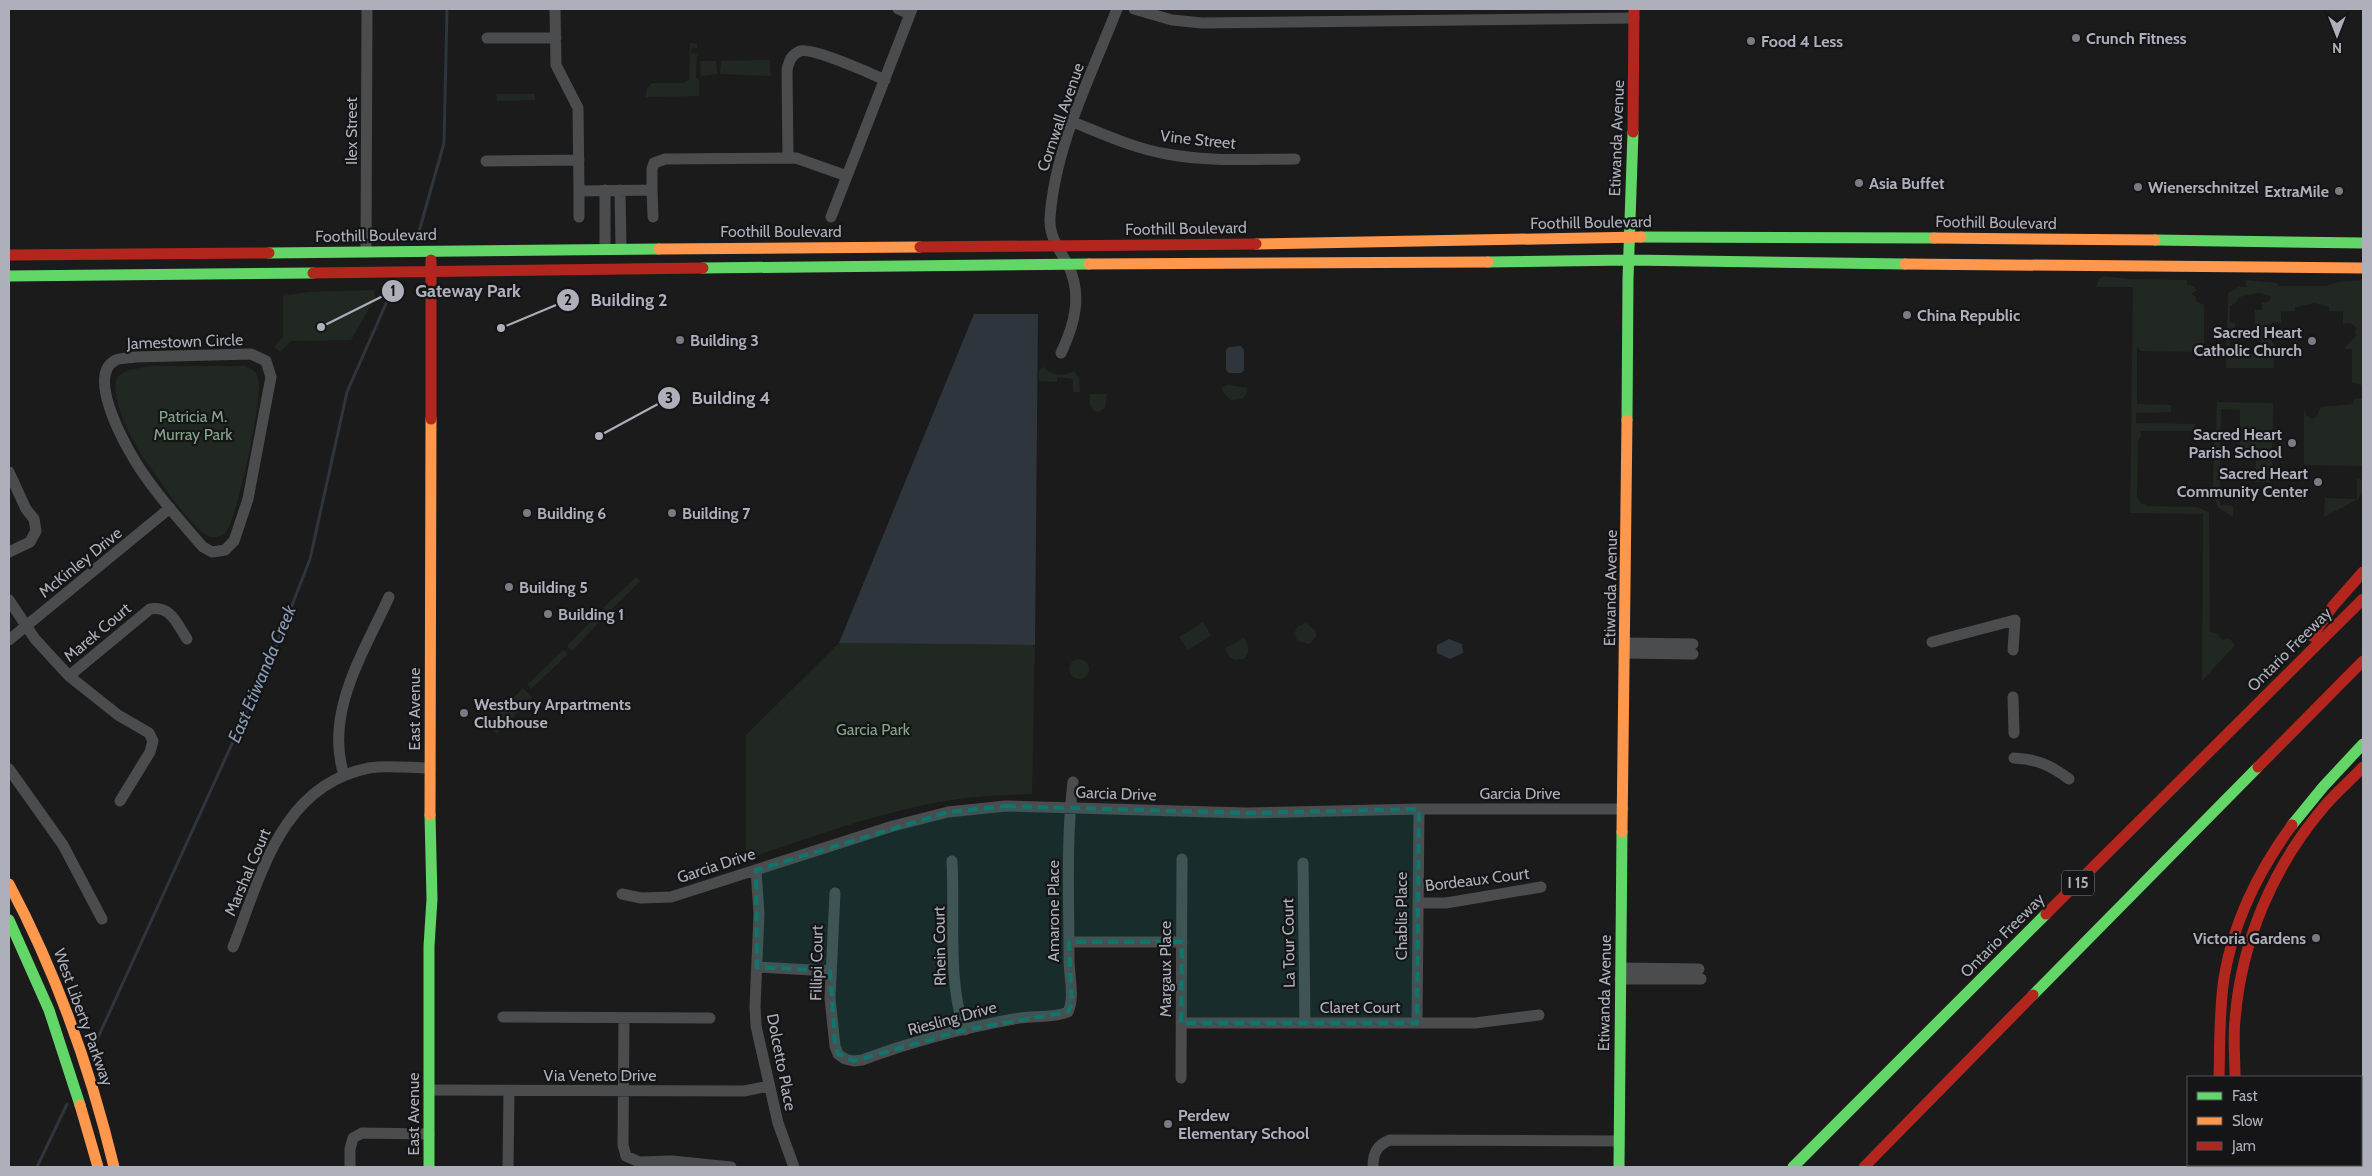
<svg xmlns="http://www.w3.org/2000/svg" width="2372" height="1176" viewBox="0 0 2372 1176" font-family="Cabin,sans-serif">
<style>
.green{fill:#212822}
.water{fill:#2e353d}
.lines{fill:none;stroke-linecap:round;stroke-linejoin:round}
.stream{stroke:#2e353d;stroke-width:3}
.street{stroke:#4b4c4e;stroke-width:11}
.fast{stroke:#63d668;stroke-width:11}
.slow{stroke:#ff974d;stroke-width:11}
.jam{stroke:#b3261e;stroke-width:11}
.marked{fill:#0f766e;fill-opacity:0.2;stroke:#0f766e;stroke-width:4;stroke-dasharray:10 6;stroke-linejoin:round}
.poi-dot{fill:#7a7c83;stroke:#151517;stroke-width:2}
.labels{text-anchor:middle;stroke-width:4.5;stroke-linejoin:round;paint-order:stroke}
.shield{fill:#151517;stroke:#7f828a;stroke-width:1}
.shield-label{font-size:15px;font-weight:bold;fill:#adb0bb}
.poi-label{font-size:16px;font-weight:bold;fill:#adb0bb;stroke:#151517;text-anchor:start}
.street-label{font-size:16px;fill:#adb0bb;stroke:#151517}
.park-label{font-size:16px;fill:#85a589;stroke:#151517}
.water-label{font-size:18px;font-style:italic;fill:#869bb4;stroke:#151517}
.leader{fill:none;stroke:#adb0bb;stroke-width:2}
.callout-dot{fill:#adb0bb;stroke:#151517;stroke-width:2}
.mark-label{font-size:15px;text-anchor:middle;font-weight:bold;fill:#111}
.callout-label{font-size:18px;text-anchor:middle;font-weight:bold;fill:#adb0bb;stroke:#151517;stroke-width:4.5;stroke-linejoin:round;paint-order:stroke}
</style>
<rect width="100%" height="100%" fill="#1b1b1b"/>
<path class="green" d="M 690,43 L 697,44 L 697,48 L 692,48 L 691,53 L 697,54 L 696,78 L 699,80 L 699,96 L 646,97 L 647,88 L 652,83 L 683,83 L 689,80 Z
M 770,60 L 771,76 L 720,74 L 721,61 Z
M 700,61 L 716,61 L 717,74 L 701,76 Z
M 496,94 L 535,94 L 535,100 L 497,101 Z
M 2104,276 L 2128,279 L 2187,280 L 2187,285 L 2191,285 L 2197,290 L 2191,294 L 2195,296 L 2197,302 L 2204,305 L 2204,348 L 2201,352 L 2141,351 L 2137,347 L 2137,404 L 2171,405 L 2171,412 L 2136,413 L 2136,423 L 2195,424 L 2195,431 L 2141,431 L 2141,436 L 2138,440 L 2137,497 L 2141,503 L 2148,506 L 2198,507 L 2209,513 L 2210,632 L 2218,634 L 2222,640 L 2229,638 L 2235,645 L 2202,681 L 2203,514 L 2130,513 L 2133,287 L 2096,287 L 2100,278 Z
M 2245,280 L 2277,283 L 2278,286 L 2326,286 L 2338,282 L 2363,280 L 2363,385 L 2352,383 L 2352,349 L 2346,349 L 2346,346 L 2357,335 L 2354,332 L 2357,328 L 2350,323 L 2343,324 L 2343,311 L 2329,311 L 2329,307 L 2315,303 L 2295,307 L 2295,311 L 2281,311 L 2281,323 L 2274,322 L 2267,326 L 2269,331 L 2266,334 L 2278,349 L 2261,349 L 2261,337 L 2254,337 L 2255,310 L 2262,310 L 2262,303 L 2268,302 L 2272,297 L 2259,293 L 2239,297 L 2236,303 L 2230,306 L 2230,322 L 2235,323 L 2235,337 L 2230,338 L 2230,353 L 2274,354 L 2274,368 L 2226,368 L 2228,293 L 2239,287 L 2247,287 Z
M 374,290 L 375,298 L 351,340 L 291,341 L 280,352 L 274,347 L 283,337 L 283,296 L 308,292 Z
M 152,366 L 244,366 C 250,368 256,371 258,377 C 264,395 238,511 228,529 C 224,535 218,538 211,537 C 196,535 153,472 143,457 C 132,439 108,397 118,376 L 128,370 Z
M 1044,367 C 1052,376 1064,377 1074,371 L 1079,378 L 1080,392 L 1073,392 L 1073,379 L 1057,377 L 1057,382 L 1039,381 L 1039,370 Z
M 1228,385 L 1248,388 L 1247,393 L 1242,399 L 1231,400 C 1226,397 1223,393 1222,387 Z
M 1090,394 L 1107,394 L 1105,408 L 1098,412 L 1094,411 L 1090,405 Z
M 2363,398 L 2363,470 L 2362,466 L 2304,465 L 2304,409 L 2307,416 L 2312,419 L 2316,417 L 2321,407 L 2353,404 L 2354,399 Z
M 2217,402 L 2273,403 L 2272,482 L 2255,482 L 2256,453 L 2240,453 L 2240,410 L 2221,409 L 2220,505 L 2233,506 L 2233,517 L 2219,508 L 2213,496 L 2214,431 L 2216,430 Z
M 2357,479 L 2362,480 L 2362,491 L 2358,499 L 2324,517 L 2325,498 L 2357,499 Z
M 636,577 L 640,581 L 608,613 L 603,608 Z
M 600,612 L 604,617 L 572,651 L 567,646 Z
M 1203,622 L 1211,635 L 1188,650 L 1179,637 Z
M 1306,623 L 1315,630 L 1316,636 L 1310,644 L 1297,641 L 1295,632 L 1297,627 Z
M 1244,638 C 1249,646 1251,653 1243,659 L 1234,660 L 1228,655 L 1225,648 Z
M 839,643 L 1035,645 L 1032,794 C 1005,795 978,796 952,800 C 881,811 813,837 746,859 L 746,735 Z
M 563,650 L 568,654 L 531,689 L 527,685 Z
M1069 669a10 10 0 1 1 20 0a10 10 0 1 1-20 0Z
M 523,688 L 532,697 L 497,734 L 487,725 Z"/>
<path class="water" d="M 974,314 L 1038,314 L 1035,645 L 839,643 Z
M 1241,346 L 1244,350 L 1244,370 L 1241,373 L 1229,373 L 1226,370 L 1226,350 L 1229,347 Z
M 1449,639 L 1462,644 L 1463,653 L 1450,659 L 1437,653 L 1437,645 Z"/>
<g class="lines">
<path class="stream" d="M 418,235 L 444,143 L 447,9
M 95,1044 L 273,654 L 310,559 L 347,392 L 392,290
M 37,1167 L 67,1104"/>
<path class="street" d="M 555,9 L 556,65 L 578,108 L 579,191 L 652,190 L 652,169 L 654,163 L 665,159 L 796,158 L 847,176
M 898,9 L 910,14
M 1134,9 L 1172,20 L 1202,23 L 1634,18
M 487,38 L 556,38
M 1073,122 C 1103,134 1135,149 1167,154 C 1209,162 1252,159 1295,159
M 788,157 L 787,70 C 789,61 791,55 800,51 C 812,47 870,73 885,80
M 486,161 L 579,160
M 605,190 L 605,248
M 620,190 L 621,248
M 652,190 L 653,217
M 579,191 L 579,217
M 831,217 L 912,9
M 366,252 L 367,9
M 1061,353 C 1075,324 1083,293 1067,263 C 1058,248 1049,235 1050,218 C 1055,145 1091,76 1117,9
M 251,354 L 266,361 L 271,377 L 248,499 L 234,541 L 225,550 L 212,552 L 203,547 C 183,524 162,501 145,476 C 131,457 83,376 116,360 C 121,358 129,358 135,357 Z
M 9,472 L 26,509 L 34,519 L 36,531 L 30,542 L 9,552
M 9,600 L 35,639 L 69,676 L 118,715 L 149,733 L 153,741 L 150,752 L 120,801
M 9,640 L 170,508
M 1932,642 L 2015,620 L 2013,650
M 1625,643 L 1693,644
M 1625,653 L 1693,654
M 69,676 L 150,609 C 171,605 177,624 187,639
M 2013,697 L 2014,733
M 2014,758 C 2037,759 2050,765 2069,779
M 9,769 L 63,845 L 102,919
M 344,775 C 324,713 364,652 389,597
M 952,861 C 955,912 947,984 965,1030
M 1303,863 L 1305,1023
M 756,870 L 759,914 L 755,1006 L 756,1026 L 778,1123 L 794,1167
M 835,893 L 830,998 L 835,1046 L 838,1054 L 845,1059 L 854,1061 L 862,1060 C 910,1042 963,1028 1014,1019 C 1032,1015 1051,1019 1068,1012 C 1075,997 1069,976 1069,959 C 1069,901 1066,841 1073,782
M 622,894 L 641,898 L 671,897 L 893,826 L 948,812 L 1006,806 L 1246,813 L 1419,809 L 1623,809
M 1418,903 L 1446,903 L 1541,887
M 1069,942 L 1182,942
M 233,947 C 261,876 281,785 369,768 C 388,765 410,768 430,768
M 757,967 L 830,971
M 1621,968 L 1699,969
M 1620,979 L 1701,979
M 503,1017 L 710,1018
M 624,1018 L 623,1145 L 626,1156 L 639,1162 L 672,1161 L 731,1167
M 1181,1023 L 1475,1023 L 1539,1015
M 1417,1023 L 1419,809
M 1181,1078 L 1182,859
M 429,1090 L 744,1091 L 769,1086
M 350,1167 L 350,1149 L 353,1138 L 362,1133 L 429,1134
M 508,1167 L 509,1091
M 1373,1167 C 1373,1153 1377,1145 1390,1140 L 1619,1141
M 2227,1167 L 2250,1167"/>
<path class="fast" d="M 1641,237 L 1934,238
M 2155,240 L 2363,243
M 269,253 L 659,249
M 1488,262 L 1629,260 L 1905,264
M 703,268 L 1089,264
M 9,276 L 313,273
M 1627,420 L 1628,279 L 1633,132
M 2292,825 L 2323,787 L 2363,744
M 9,920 L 49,1010 L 80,1105
M 2033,995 L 2258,767
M 2217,1165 L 2217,1167
M 429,1167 L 429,946 L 432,899 L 430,815
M 1619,1167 L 1622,832
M 1793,1167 L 2046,914"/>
<path class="slow" d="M 1934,238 L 2155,240
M 1256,244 L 1641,237
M 659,249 L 920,247
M 1089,264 L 1488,262
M 1905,264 L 2363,268
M 430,815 L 431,419
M 1622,832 L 1627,420
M 9,884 C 57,974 90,1068 114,1167
M 80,1105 L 98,1167
M 2233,1165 L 2233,1167"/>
<path class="jam" d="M 1633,132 L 1634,9
M 920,247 L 1256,244
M 9,255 L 269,253
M 313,273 L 703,268
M 431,419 L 431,260
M 2312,636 L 2333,606 L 2363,572
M 2258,767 L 2363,661
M 2046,914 L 2363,599
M 2219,1077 C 2220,1044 2219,1011 2224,978 C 2233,923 2259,870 2292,825
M 2235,1077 C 2235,1058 2233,1039 2235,1020 C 2241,942 2273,867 2323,808 C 2335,793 2350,781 2363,767
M 1864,1167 L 2033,995"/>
</g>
<path class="marked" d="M 1006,806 L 1246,813 L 1419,809 L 1417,1023 L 1181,1023 L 1182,942 L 1069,942 L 1072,1004 L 1068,1012 L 965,1030 L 854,1061 L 838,1054 L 835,1046 L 830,971 L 757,967 L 756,870 L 948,812 Z"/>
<g class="poi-dot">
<circle cx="2076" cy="38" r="5"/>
<circle cx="1751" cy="41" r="5"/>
<circle cx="1859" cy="183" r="5"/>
<circle cx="2138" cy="187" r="5"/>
<circle cx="2339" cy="191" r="5"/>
<circle cx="1907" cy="315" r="5"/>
<circle cx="680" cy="340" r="5"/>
<circle cx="2312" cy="341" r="5"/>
<circle cx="2292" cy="443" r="5"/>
<circle cx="2318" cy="482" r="5"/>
<circle cx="527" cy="513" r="5"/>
<circle cx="672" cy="513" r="5"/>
<circle cx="509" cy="587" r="5"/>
<circle cx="548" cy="614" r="5"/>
<circle cx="464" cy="713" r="5"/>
<circle cx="2316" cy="938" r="5"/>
<circle cx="1168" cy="1124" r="5"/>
</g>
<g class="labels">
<rect class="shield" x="2062" y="870.5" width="32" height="25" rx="4"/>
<g class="shield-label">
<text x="2078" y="888">I 15</text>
</g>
<g class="poi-label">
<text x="2086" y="44">Crunch Fitness</text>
<text x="1761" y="47">Food 4 Less</text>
<text x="1869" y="189">Asia Buffet</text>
<text x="2148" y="193">Wienerschnitzel</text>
<text x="2329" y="197" text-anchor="end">ExtraMile</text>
<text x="1917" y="321">China Republic</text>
<text x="2302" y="338" text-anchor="end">Sacred Heart<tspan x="2302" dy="18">Catholic Church</tspan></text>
<text x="690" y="346">Building 3</text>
<text x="2282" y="440" text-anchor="end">Sacred Heart<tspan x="2282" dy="18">Parish School</tspan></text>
<text x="2308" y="479" text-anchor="end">Sacred Heart<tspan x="2308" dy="18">Community Center</tspan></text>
<text x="537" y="519">Building 6</text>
<text x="682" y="519">Building 7</text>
<text x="519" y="593">Building 5</text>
<text x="558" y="620">Building 1</text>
<text x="474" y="710">Westbury Arpartments<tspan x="474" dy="18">Clubhouse</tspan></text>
<text x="2306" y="944" text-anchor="end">Victoria Gardens</text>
<text x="1178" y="1121">Perdew<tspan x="1178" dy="18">Elementary School</tspan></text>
</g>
<g class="street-label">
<text transform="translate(1060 117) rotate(-71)" y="6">Cornwall Avenue</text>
<text transform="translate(351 131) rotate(-90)" y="6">Ilex Street</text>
<text transform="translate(1616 138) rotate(-88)" y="6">Etiwanda Avenue</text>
<text transform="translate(1198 139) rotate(6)" y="6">Vine Street</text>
<text transform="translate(1591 222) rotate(-1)" y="6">Foothill Boulevard</text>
<text transform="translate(1996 222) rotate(1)" y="6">Foothill Boulevard</text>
<text transform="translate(1186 228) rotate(-1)" y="6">Foothill Boulevard</text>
<text x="781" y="237">Foothill Boulevard</text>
<text transform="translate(376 235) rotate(-1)" y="6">Foothill Boulevard</text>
<text transform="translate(185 341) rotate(-2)" y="6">Jamestown Circle</text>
<text transform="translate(80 562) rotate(-39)" y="6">McKinley Drive</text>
<text transform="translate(1610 588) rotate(-89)" y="6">Etiwanda Avenue</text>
<text transform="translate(97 632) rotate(-40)" y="6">Marek Court</text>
<text transform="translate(2289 649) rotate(-45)" y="6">Ontario Freeway</text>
<text transform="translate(414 709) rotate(-90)" y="6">East Avenue</text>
<text transform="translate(1116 793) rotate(2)" y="6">Garcia Drive</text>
<text x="1520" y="799">Garcia Drive</text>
<text transform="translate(716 865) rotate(-18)" y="6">Garcia Drive</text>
<text transform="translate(247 872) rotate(-67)" y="6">Marshal Court</text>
<text transform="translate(1477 879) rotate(-7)" y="6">Bordeaux Court</text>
<text transform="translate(1053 911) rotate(-90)" y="6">Amarone Place</text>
<text transform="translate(1401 916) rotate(-90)" y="6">Chablis Place</text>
<text transform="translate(2002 935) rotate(-45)" y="6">Ontario Freeway</text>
<text transform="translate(1288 943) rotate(-91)" y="6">La Tour Court</text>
<text transform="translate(939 946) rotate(-91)" y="6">Rhein Court</text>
<text transform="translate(816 963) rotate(-89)" y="6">Fillipi Court</text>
<text transform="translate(1165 969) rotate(-90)" y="6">Margaux Place</text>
<text transform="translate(1604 993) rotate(-89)" y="6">Etiwanda Avenue</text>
<text x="1360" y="1013">Claret Court</text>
<text transform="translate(84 1017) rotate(70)" y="6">West Liberty Parkway</text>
<text transform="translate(952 1018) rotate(-15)" y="6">Riesling Drive</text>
<text transform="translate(782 1062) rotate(79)" y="6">Dolcetto Place</text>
<text x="600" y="1081">Via Veneto Drive</text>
<text transform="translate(413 1114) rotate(-90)" y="6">East Avenue</text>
</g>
<g class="park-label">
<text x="193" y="422">Patricia M.<tspan x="193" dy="18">Murray Park</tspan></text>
<text x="873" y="735">Garcia Park</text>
</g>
<g class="water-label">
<text transform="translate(262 674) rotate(-67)" y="6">East Etiwanda Creek</text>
</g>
</g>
<path class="leader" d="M321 327L393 291M501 328L568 300M599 436L669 398"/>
<g class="callout-dot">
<circle cx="321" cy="327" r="5"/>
<circle cx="501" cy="328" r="5"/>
<circle cx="599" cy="436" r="5"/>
<circle cx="393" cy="291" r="12"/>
<circle cx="568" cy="300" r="12"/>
<circle cx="669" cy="398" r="12"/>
</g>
<g class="mark-label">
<text x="393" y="296">1</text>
<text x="568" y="305">2</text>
<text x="669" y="403">3</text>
</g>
<g class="callout-label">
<text x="468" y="297">Gateway Park</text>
<text x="629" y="306">Building 2</text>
<text x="731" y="404">Building 4</text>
</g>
<rect width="2372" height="1176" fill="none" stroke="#adb0bb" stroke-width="20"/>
<rect x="2187" y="1076" width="175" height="90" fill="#151517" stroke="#525359"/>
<rect x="2197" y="1092" width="25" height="8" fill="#63d668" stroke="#525359"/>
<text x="2232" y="1101" font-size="15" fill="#adb0bb">Fast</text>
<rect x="2197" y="1117" width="25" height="8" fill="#ff974d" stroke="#525359"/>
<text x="2232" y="1126" font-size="15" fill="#adb0bb">Slow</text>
<rect x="2197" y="1142" width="25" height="8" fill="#b3261e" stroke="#525359"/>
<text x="2232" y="1151" font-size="15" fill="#adb0bb">Jam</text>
<g transform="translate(2337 35) rotate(180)" stroke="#151517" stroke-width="4" paint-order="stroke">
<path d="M0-4L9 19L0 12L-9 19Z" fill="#adb0bb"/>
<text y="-8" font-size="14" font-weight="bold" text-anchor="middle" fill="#adb0bb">N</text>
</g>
</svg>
